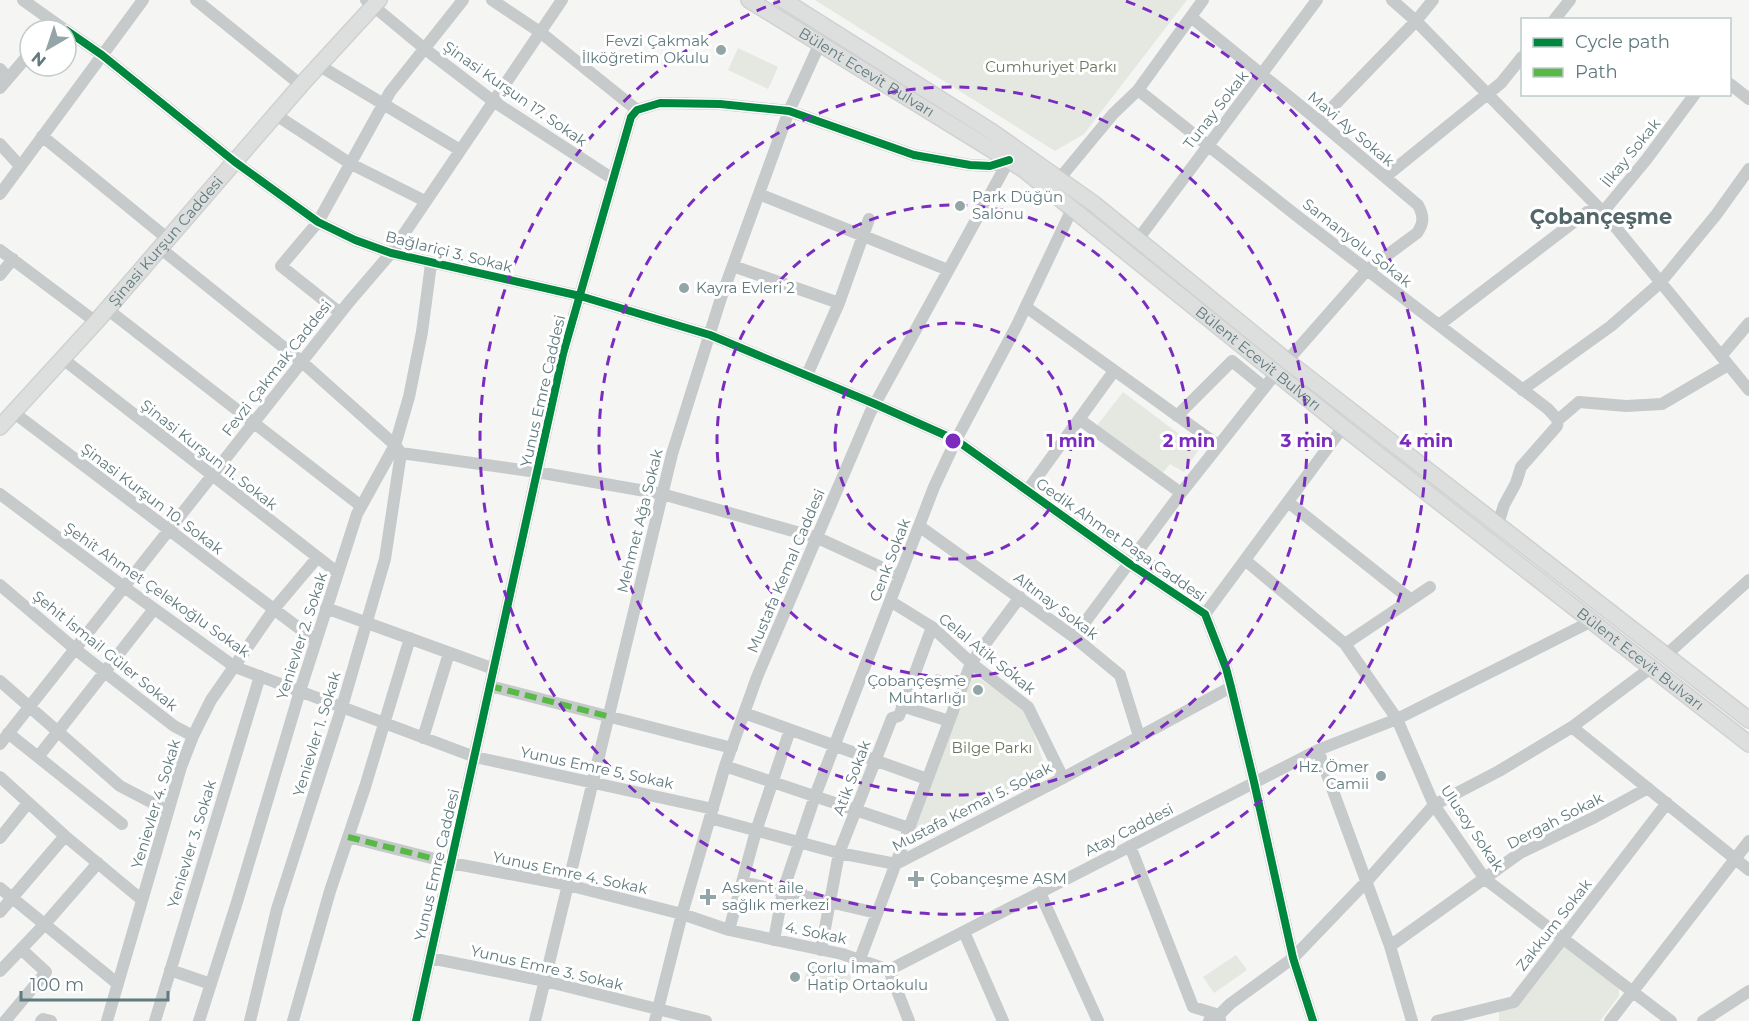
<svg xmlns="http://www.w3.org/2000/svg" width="1749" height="1021" viewBox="0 0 1749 1021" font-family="Montserrat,sans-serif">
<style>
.green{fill:#e5e7e1}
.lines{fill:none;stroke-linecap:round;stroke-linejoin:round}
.major-casing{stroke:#d0d1d1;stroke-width:18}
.minor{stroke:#c7caca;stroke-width:12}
.major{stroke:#dddede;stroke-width:15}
.quiet{stroke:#58b947;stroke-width:6;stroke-dasharray:12 6;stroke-linecap:butt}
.cycleway-casing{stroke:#fff;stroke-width:11}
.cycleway{stroke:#00873e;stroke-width:8}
.ring{fill:none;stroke:#7b2cbf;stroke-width:3;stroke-dasharray:10 8}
.poi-dot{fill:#94a5a7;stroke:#fff;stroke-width:2}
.labels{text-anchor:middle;stroke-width:6;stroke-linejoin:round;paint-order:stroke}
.poi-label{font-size:15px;fill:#607a7e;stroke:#fff;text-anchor:start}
.park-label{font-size:15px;fill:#6b765f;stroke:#fff}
.street-label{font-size:15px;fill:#607a7e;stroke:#fff}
.district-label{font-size:21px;font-weight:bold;fill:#536669;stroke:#fff}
.centre{fill:#7b2cbf;stroke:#fff;stroke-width:3}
.ring-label{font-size:18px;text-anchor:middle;font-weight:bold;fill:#7b2cbf;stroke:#fff;stroke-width:6;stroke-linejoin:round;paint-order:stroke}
</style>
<rect width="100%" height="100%" fill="#f5f5f4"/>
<path class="green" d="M 815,0 L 1187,0 L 1084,134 L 1055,151 Z
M 738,48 L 778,67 L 768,89 L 728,70 Z
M 1123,392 L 1199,449 L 1184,472 L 1170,464 L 1160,476 L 1095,428 Z
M 979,678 L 1026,710 L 1044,764 L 1044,770 L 909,841 L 970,680 Z
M 1563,945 L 1619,988 L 1619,996 L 1600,1021 L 1499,1021 L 1499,1011 Z
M 1236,955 L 1247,970 L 1214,993 L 1203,977 Z
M 809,961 L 852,972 L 847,992 L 804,981 Z"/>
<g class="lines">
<defs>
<g id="major">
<path id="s1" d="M 749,0 L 1023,169 L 1343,427 L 1749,744"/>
<path d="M 783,0 L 991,131 L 1093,203 L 1287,361 L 1749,720"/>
<path id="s2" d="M 0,427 L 96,322 L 301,85 L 379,0"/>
</g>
</defs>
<use href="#major" class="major-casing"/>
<path class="minor" d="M 23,0 L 65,30
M 196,0 L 301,85
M 366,0 L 425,49 L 493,101 L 613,179
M 492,0 L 540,32 L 637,110
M 1392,0 L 1416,21 L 1603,212 L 1749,390
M 1191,17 L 1308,112 L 1418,205 C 1424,216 1424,223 1417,233 L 1367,270 L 1287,361
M 1554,20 L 1570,0
M 66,30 L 102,55 L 235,162 L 318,222 L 355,240 L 391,253 L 580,296 L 710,335 L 875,404 L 956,440 L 1130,564 L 1205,614 L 1226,668 L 1231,687 L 1254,782 L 1293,958 L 1313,1021
M 320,66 L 460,150
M 0,69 L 8,78
M 1730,84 L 1749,99
M 0,88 L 30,53
M 1138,90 L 1297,216 L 1548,409 L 1558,420
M 276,115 L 351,164 L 425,201
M 1319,121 L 1416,21 L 1433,0
M 42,136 L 168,239
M 0,144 L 20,166
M 1385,177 L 1501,83 L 1522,57
M 1060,178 L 1113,114 L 1138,90 L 1203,0
M 0,194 L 143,0
M 759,194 L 948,270
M 1139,238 L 1317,0
M 160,248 L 302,362 L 395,445 L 401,453 L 537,472 L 662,494 L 818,538 L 900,576
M 0,250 L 96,322
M 733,266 L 839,303
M 0,275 L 13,259
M 1026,307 L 1218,445
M 107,309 L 361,506
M 340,313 L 281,266 L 318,222 L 390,92 L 463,0
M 1439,325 L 1587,212 L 1603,212 L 1646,160 L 1695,94
M 1721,356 L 1749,323
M 63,359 L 338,573
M 807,375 L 839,303 L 869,219
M 1522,390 L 1611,326 L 1660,283 L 1716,215 L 1749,169
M 13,412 L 316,641
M 1177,416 L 1232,361 L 1264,387
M 1079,419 L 1181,493
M 1027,491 L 1114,371
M 0,494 L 124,587 L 235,667 L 475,757 L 713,809
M 1288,502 L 1410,599
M 1498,524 L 1504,505 L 1516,483 L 1521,467 L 1557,426 L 1558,420 L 1579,402 L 1626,406 L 1662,404 L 1728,365
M 919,526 L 1074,637 L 1120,675 L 1139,736
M 1245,560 L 1345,644 L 1397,719 L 1434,805 L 1485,879 L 1671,1021
M 0,585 L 75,649 L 174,726 L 193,736
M 890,601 L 932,627 L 971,663 L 1028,707 L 1063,778
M 326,608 L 494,669
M 1205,614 L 1343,427
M 1074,637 L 1181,493 L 1276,373
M 1345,644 L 1430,587
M 1665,656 L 1749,580
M 0,681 L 120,786 L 168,811
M 490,686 L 732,748
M 902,706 L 949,721
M 744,713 L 927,779
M 1572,727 L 1749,870
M 8,733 L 122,824
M 423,738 L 449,653
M 0,744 L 349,302 L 391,253 L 562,0
M 1318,750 L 1390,946 L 1412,1021
M 38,757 L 154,609
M 725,766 L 909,828
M 0,777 L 65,836 L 142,900
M 710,818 L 839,853 L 896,864 L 1063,778 L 1231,687
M 348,837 L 451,863 L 568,885 L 682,914 L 729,930 L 842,954 L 889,970 L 909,1021
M 0,838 L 28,803
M 1130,846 L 1193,1007 L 1219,1015 L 1220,1020
M 743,882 L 877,913
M 0,888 L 118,984
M 1040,893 L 1098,1021
M 0,912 L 65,836
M 729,930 L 756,831 L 790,730
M 964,932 L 1003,1021
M 774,940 L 783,891 L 815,796 L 934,487 L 956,440 L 1017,325 L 1073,207
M 1390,946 L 1520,853 L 1595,817 L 1648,788
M 821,950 L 839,853 L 892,718 L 899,716 L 932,627
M 430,958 L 545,981 L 706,1021
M 860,959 L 971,663 L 1020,597
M 170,970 L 211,984
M 889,970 L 1318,750 L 1397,719 L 1592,621
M 0,971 L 44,925 L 98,863
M 5,1021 L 46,972 L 21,949
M 41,1021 L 43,1019 L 51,1021
M 107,1021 L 181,767 L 193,736 L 211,700 L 274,609 L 317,558
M 155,1021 L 260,676
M 199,1021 L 237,902 L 300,691 L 357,514 L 395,445 L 409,397 L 422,332 L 431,264
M 250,1021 L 277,909 L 342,707 L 385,559 L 401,453
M 293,1021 L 330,891 L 365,787 L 410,638
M 416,1021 L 563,354 L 631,117 L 637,110 L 660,103 L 720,104 L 789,111 L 914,155 L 970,165 L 990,166 L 1009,160
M 535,1021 L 672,454 L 721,298 L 789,111 L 820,43
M 655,1021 L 682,914 L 725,766 L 757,677 L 870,413 L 1009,160
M 1209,1021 L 1219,1015 L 1230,1004 L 1293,958 L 1367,881 L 1434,805 L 1499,771 L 1572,727 L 1652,667
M 1437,1021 L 1514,1002 L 1667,803
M 1610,1021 L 1749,841
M 1703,1021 L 1749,991"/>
<use href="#major" class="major"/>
<path class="quiet" d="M 490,686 L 607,716
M 348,837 L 451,863"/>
<defs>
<path id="cycleway" d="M 66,30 L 102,55 L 235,162 L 318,222 L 355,240 L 391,253 L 580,296 L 710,335 L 875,404 L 956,440 L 1130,564 L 1205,614 L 1226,668 L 1231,687 L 1254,782 L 1293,958 L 1313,1021
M 416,1021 L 563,354 L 631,117 L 637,110 L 660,103 L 720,104 L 789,111 L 914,155 L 970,165 L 990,166 L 1009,160"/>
</defs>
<use href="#cycleway" class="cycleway-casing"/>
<use href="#cycleway" class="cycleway"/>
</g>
<g class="ring">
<circle cx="953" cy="441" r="118"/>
<circle cx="953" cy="441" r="236"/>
<circle cx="953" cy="441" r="354"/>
<path d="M1126 1A473 473 0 1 1 780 1"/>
</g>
<g class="poi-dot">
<circle cx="721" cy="50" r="6"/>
<circle cx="960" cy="206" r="6"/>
<circle cx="684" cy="288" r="6"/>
<circle cx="978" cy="690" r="6"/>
<circle cx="1381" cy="776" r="6"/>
<path d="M913 870h6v6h6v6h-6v6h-6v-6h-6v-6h6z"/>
<path d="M705 888h6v6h6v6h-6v6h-6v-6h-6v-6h6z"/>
<circle cx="795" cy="977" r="6"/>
</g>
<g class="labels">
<g class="poi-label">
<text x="709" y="46" text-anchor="end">Fevzi Çakmak<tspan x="709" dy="17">İlköğretim Okulu</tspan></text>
<text x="972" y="202">Park Düğün<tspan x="972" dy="17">Salonu</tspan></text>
<text x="696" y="293">Kayra Evleri 2</text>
<text x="966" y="686" text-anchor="end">Çobançeşme<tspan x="966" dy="17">Muhtarlığı</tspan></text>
<text x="1369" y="772" text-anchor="end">Hz. Ömer<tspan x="1369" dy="17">Camii</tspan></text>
<text x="930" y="884">Çobançeşme ASM</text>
<text x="722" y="893">Askent aile<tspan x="722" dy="17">sağlık merkezi</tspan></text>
<text x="807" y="973">Çorlu İmam<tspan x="807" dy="17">Hatip Ortaokulu</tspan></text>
</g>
<g class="park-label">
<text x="1051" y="72">Cumhuriyet Parkı</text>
<text x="992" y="753">Bilge Parkı</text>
</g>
<g class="street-label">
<text dy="5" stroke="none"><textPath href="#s1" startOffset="138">Bülent Ecevit Bulvarı</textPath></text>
<text transform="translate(515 94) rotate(35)" y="5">Şinasi Kurşun 17. Sokak</text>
<text transform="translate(1216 110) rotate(-52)" y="5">Tunay Sokak</text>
<text transform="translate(1351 129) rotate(40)" y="5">Mavi Ay Sokak</text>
<text transform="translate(1631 153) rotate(-51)" y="5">İlkay Sokak</text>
<text dy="5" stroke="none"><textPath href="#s2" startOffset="249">Şinasi Kurşun Caddesi</textPath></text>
<text transform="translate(1357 243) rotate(38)" y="5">Samanyolu Sokak</text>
<text transform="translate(449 252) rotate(14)" y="5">Bağlariçi 3. Sokak</text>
<text dy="5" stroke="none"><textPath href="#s1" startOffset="624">Bülent Ecevit Bulvarı</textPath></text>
<text transform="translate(277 368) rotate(-52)" y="5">Fevzi Çakmak Caddesi</text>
<text transform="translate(543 391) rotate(-77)" y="5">Yunus Emre Caddesi</text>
<text transform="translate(209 455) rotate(38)" y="5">Şinasi Kurşun 11. Sokak</text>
<text transform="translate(152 499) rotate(37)" y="5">Şinasi Kurşun 10. Sokak</text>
<text transform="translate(640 521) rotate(-76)" y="5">Mehmet Ağa Sokak</text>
<text transform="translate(1121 540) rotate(35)" y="5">Gedik Ahmet Paşa Caddesi</text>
<text transform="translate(890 560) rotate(-69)" y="5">Cenk Sokak</text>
<text transform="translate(786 571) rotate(-67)" y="5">Mustafa Kemal Caddesi</text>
<text transform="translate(157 590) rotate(35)" y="5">Şehit Ahmet Çelekoğlu Sokak</text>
<text transform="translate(1056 606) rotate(37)" y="5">Altınay Sokak</text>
<text transform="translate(302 636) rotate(-72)" y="5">Yenievler 2. Sokak</text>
<text transform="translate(105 651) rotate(39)" y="5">Şehit İsmail Güler Sokak</text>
<text transform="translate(987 654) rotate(39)" y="5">Celal Atik Sokak</text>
<text dy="5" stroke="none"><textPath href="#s1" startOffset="1110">Bülent Ecevit Bulvarı</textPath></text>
<text transform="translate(317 734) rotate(-73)" y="5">Yenievler 1. Sokak</text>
<text transform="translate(597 768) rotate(12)" y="5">Yunus Emre 5. Sokak</text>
<text transform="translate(852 778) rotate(-69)" y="5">Atik Sokak</text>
<text transform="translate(156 804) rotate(-73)" y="5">Yenievler 4. Sokak</text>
<text transform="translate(972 807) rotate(-27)" y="5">Mustafa Kemal 5. Sokak</text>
<text transform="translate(1555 821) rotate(-27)" y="5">Dergah Sokak</text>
<text transform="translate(1472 828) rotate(56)" y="5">Ulusoy Sokak</text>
<text transform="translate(1129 830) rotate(-27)" y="5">Atay Caddesi</text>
<text transform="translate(192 844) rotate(-73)" y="5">Yenievler 3. Sokak</text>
<text transform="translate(437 865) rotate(-77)" y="5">Yunus Emre Caddesi</text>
<text transform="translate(570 873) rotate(12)" y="5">Yunus Emre 4. Sokak</text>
<text transform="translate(1554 925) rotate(-52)" y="5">Zakkum Sokak</text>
<text transform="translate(816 933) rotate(12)" y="5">4. Sokak</text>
<text transform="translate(547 968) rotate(13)" y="5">Yunus Emre 3. Sokak</text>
</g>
<g class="district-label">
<text x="1601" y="224">Çobançeşme</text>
</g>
</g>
<circle cx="953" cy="441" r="9" class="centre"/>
<g class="ring-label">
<text x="1071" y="447">1 min</text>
<text x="1189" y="447">2 min</text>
<text x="1307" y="447">3 min</text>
<text x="1426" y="447">4 min</text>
</g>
<rect x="1521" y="18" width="210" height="78" fill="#ffffff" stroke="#bfcacb" stroke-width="1.5"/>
<rect x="1533" y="38" width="30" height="9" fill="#00873e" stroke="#bfcacb" stroke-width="1.5"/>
<text x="1575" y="48" font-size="18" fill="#607a7e">Cycle path</text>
<rect x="1533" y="68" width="30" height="9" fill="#58b947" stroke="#bfcacb" stroke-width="1.5"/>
<text x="1575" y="78" font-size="18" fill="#607a7e">Path</text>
<g transform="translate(48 48) rotate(219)"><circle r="28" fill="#ffffff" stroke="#bfcacb" stroke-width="1.5"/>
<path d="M0-4.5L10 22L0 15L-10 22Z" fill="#94a5a7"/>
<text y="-9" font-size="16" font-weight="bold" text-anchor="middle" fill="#607a7e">N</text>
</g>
<path d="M21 991v9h147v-9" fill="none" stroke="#607a7e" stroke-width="3"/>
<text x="30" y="991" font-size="18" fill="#607a7e" stroke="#ffffff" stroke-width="4.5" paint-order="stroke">100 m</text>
</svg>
